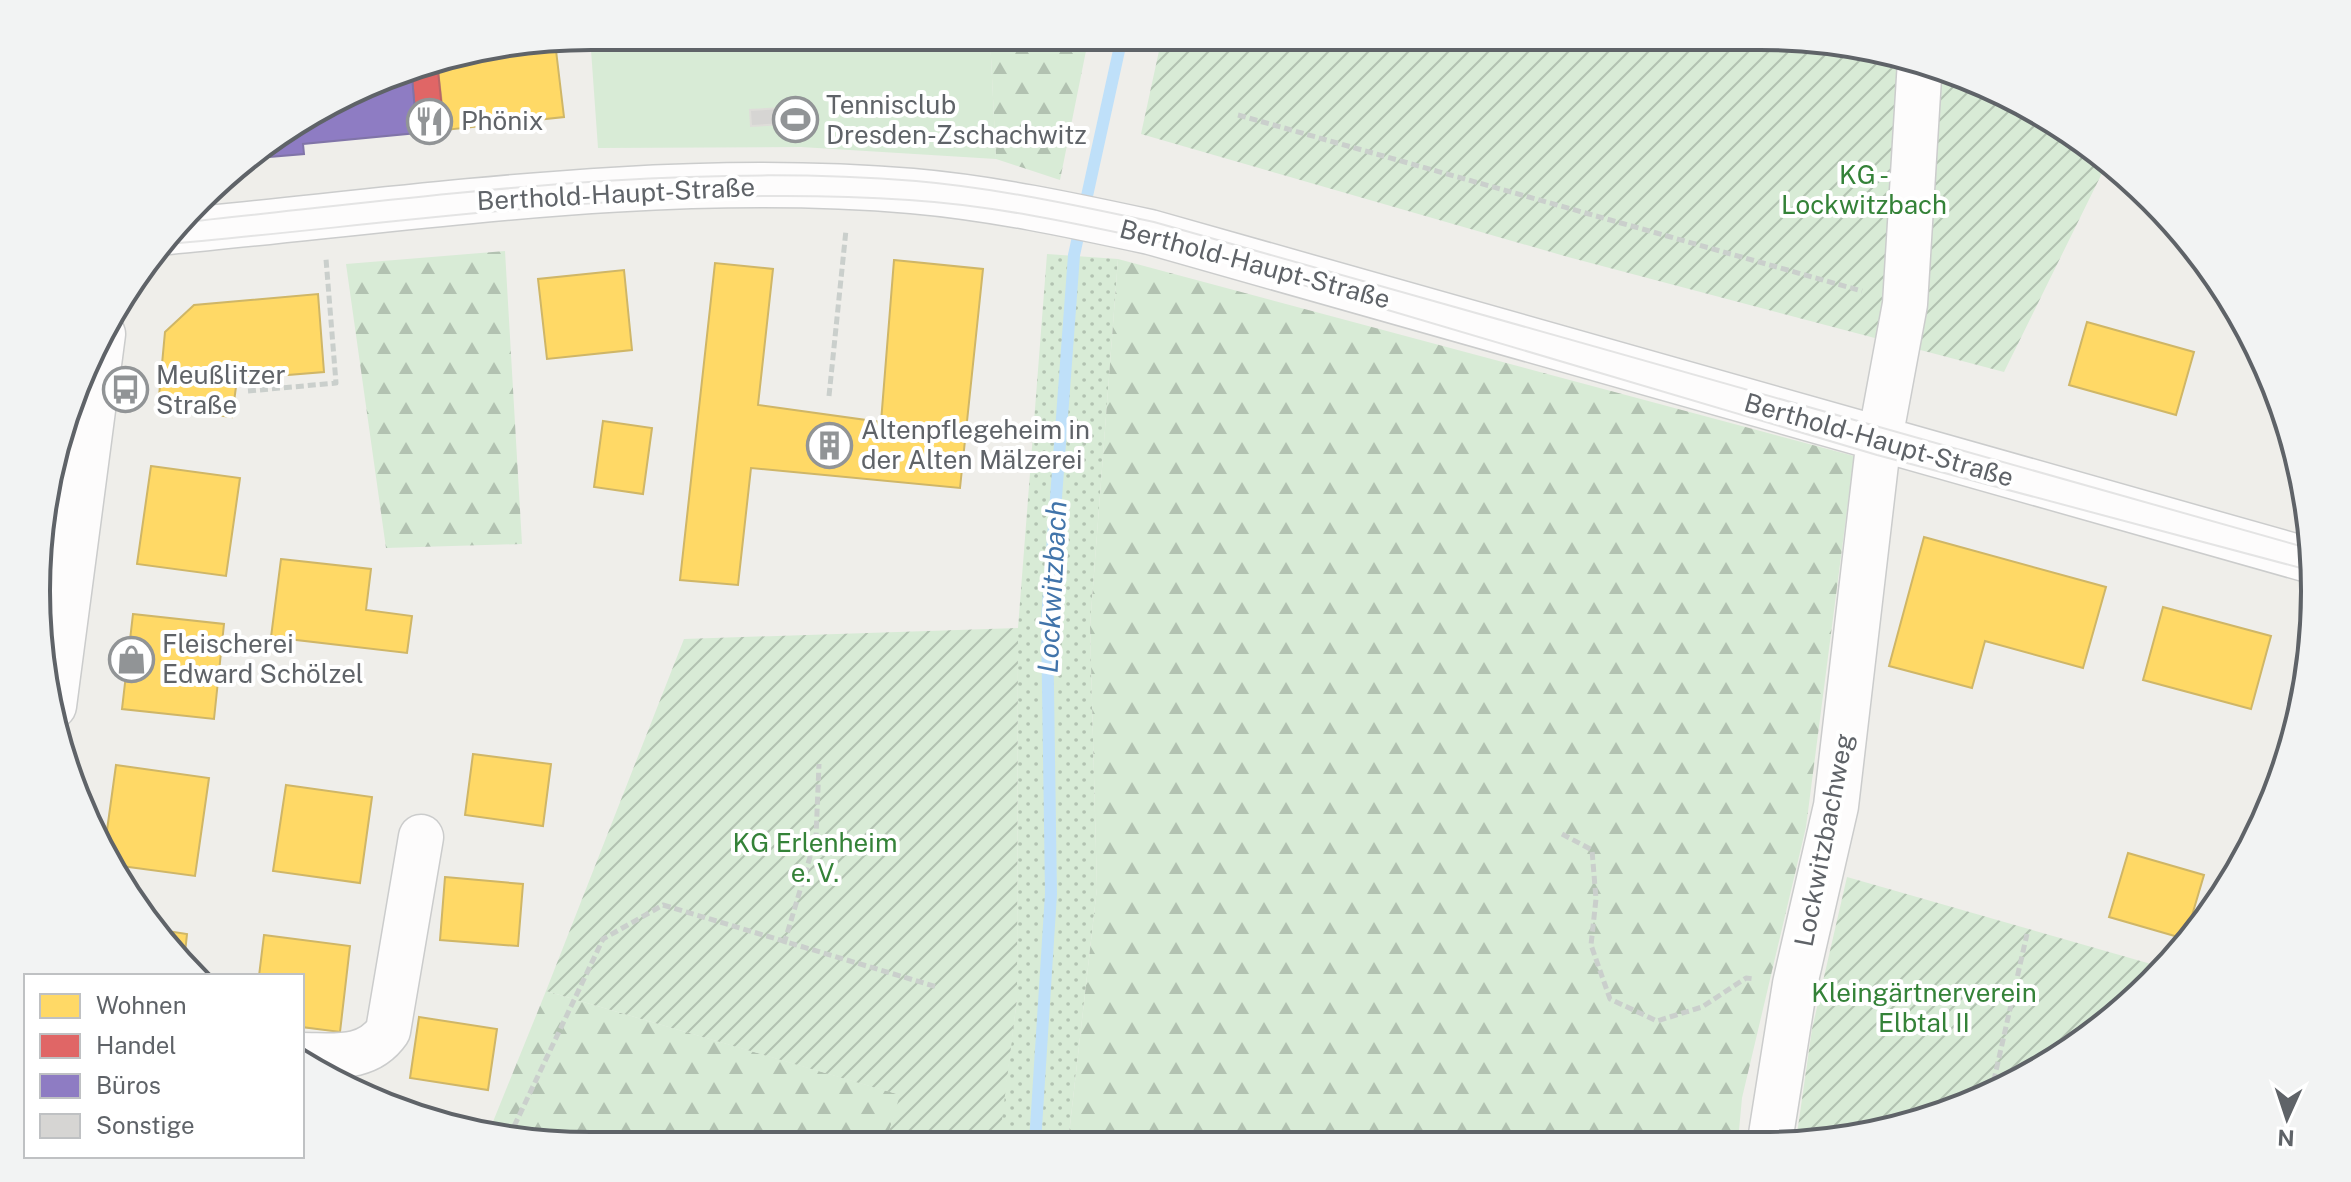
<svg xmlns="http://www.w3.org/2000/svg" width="2351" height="1182" viewBox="0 0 2351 1182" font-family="'Public Sans',sans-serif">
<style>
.grass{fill:url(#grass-dots)}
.forest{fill:url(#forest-firs)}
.garden{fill:url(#garden-furrows)}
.pitch{fill:#d8ebd6}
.homes{fill:#ffd966;stroke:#cfb667;stroke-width:2}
.shops{fill:#e06666;stroke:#b96567;stroke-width:2}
.offices{fill:#8e7cc3;stroke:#8074a8;stroke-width:2}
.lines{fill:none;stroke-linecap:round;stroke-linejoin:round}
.stream{stroke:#bfe0f9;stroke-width:12}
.building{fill:#d6d5d3;stroke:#deddd9;stroke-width:2}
.minor-casing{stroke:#cbcccc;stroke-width:47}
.path{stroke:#cacfcc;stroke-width:5;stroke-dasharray:8 4;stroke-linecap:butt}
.minor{stroke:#fdfcfc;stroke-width:44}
.tram{stroke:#e4e4e4;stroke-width:2}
.labels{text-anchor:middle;stroke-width:8;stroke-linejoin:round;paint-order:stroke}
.poi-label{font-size:26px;fill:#5f6368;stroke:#fff;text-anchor:start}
.park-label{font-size:26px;fill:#348238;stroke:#fff}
.street-label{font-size:26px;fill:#5f6368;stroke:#fff}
.water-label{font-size:28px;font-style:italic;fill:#4174aa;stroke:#fff}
.rim{fill:none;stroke:#5f6368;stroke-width:4}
</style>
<defs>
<pattern id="grass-dots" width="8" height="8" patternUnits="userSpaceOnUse" patternTransform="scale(2)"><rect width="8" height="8" fill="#d8ebd6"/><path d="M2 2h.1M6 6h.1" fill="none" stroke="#b2c2b1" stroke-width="1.8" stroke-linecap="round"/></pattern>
<pattern id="forest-firs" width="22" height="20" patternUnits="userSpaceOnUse" patternTransform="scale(2)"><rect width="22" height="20" fill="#d8ebd6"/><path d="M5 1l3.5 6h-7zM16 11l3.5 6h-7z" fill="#b2c2b1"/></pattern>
<pattern id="garden-furrows" width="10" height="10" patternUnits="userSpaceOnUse" patternTransform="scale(2)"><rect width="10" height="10" fill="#d8ebd6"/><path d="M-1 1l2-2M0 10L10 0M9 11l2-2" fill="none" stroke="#b2c2b1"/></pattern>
</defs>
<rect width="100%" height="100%" fill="#efeeea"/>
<path class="grass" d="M 1047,254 L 1118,259 L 1090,626 L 1097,888 L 1068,1143 L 998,1144 L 1017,999 L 1018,628 Z"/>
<path class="forest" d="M 990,36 L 1089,36 L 1060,180 L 996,159 Z
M 505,251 L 522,544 L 386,548 L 346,264 Z
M 1118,259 L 1854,456 L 1806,827 L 1742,1098 L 1738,1141 L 1068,1143 L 1097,888 L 1090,626 Z
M 546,991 L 901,1095 L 885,1144 L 555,1145 L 488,1134 Z"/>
<path class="garden" d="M 1162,37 L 1796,37 L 1903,55 L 2005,93 L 2108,161 L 2004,372 L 1568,257 L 1141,134 Z
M 1018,628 L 1017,999 L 999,1144 L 885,1144 L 900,1095 L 546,991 L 684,639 Z
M 1847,877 L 2165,968 L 2097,1032 L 1972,1104 L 1833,1141 L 1796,1141 L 1812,1029 Z"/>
<path class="pitch" d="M 590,36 L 990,36 L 996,159 L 801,147 L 598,148 Z"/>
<path class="homes" d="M 555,42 L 564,117 L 445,130 L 437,61 Z
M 894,260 L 983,269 L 960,488 L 751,468 L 738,585 L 680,580 L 715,263 L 773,269 L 758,405 L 881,422 Z
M 624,270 L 632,350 L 547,359 L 538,279 Z
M 318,294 L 324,372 L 237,379 L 232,417 L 158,407 L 165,332 L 194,305 Z
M 2087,322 L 2194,352 L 2176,415 L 2069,385 Z
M 603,421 L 652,428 L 643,494 L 594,487 Z
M 151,466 L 240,478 L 226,576 L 137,564 Z
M 1924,537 L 2106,587 L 2083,668 L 1985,641 L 1972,688 L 1889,666 Z
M 281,559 L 371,569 L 366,610 L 412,616 L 407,653 L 271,637 Z
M 2163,607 L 2271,636 L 2251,709 L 2143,680 Z
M 133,614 L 224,624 L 214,719 L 122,709 Z
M 473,754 L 551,764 L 543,826 L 465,815 Z
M 116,765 L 209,778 L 195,876 L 114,865 L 104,852 Z
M 286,785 L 372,797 L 360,883 L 273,871 Z
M 2128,853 L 2204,875 L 2185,939 L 2109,917 Z
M 445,877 L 523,884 L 518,946 L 440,940 Z
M 161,930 L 187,934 L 184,962 Z
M 264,935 L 350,946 L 340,1032 L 302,1027 L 302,976 L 259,976 Z
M 419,1017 L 497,1029 L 488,1090 L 410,1078 Z"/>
<path class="shops" d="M 437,61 L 443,119 L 416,123 L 411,66 Z"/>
<path class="offices" d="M 411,66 L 417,133 L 303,144 L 304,154 L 245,159 Z"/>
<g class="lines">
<path class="stream" d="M 1035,1143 L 1051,894 L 1047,619 L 1074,255 L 1122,37"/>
</g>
<path class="building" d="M 783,108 L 784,124 L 751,126 L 750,110 Z"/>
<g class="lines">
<defs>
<path id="minor" d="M 168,232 C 414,209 664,170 912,191 C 992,198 1071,215 1150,232 L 2312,561
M 54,706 L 103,334
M 302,1055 C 334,1055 367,1061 388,1031 L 421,837
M 1770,1141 L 1795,984 L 1836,806 L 1877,455 L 1905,304 L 1920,61"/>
</defs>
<use href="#minor" class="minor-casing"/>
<path class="path" d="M 1238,115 L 1862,291
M 248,391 L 336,383 L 326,259
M 829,396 L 846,230
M 1562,834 L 1592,850 L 1596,899 L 1591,945 L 1610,999 L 1657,1021 L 1702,1007 L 1746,978 L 1755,979
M 784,944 L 816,837 L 819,764
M 1991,1093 L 2027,934
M 509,1137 L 603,939 L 663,905 L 937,987"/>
<use href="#minor" class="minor"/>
<path class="tram" d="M 176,223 C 421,198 670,161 916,181 C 996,188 1075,205 1154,222 L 2311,549
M 159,245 C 407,223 659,183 909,200 C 989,205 1069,222 1148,239 L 1877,455 L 2312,571"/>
</g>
<defs>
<symbol id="stadium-ring" viewBox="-11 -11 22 22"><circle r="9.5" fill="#fff" stroke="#919496" stroke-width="1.5"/><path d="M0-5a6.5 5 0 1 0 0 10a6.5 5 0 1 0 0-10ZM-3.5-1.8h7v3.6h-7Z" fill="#919496"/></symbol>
<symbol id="restaurant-ring" viewBox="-11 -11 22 22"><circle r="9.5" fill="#fff" stroke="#919496" stroke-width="1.5"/><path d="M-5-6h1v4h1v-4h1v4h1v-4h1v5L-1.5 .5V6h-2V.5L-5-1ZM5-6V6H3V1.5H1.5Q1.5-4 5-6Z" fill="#919496"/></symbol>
<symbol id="bus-ring" viewBox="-11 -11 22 22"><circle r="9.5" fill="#fff" stroke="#919496" stroke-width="1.5"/><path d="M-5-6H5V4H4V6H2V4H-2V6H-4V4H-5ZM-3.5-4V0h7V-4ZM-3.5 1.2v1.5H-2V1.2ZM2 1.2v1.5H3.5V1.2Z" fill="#919496"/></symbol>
<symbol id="building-ring" viewBox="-11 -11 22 22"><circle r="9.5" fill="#fff" stroke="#919496" stroke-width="1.5"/><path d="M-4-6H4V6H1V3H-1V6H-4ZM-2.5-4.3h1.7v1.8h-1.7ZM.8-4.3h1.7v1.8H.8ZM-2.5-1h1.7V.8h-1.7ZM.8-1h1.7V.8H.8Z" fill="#919496"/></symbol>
<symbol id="shop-ring" viewBox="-11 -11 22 22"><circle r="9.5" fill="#fff" stroke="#919496" stroke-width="1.5"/><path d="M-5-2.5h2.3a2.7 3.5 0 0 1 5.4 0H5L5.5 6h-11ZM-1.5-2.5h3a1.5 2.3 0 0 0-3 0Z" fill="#919496"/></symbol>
</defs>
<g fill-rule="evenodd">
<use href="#stadium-ring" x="770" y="94" width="51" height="51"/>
<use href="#restaurant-ring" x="404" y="96" width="51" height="51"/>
<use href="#bus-ring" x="100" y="364" width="51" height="51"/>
<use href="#building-ring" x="804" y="420" width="51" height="51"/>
<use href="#shop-ring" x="106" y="634" width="51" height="51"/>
</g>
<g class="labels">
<g class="poi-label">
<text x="826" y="114">Tennisclub<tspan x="826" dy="30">Dresden-Zschachwitz</tspan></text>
<text x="461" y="130">Phönix</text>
<text x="156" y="384">Meußlitzer<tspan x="156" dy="30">Straße</tspan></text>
<text x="861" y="439">Altenpflegeheim in<tspan x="861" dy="30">der Alten Mälzerei</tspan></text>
<text x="162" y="653">Fleischerei<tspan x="162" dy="30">Edward Schölzel</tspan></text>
</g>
<g class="park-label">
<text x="1864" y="184">KG -<tspan x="1864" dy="30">Lockwitzbach</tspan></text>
<text x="815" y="852">KG Erlenheim<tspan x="815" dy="30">e. V.</tspan></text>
<text x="1924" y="1002">Kleingärtnerverein<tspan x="1924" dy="30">Elbtal II</tspan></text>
</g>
<g class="street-label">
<text transform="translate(616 194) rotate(-3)" y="9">Berthold-Haupt-Straße</text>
<text transform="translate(1255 264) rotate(15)" y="9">Berthold-Haupt-Straße</text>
<text transform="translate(1879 440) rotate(16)" y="9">Berthold-Haupt-Straße</text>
<text transform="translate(1824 840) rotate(-79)" y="9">Lockwitzbachweg</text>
</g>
<g class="water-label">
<text transform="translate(1052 587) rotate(-87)" y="10">Lockwitzbach</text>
</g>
</g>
<path d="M0 0H2351V1182H0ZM591 50H1760A541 541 0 0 1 2301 591V591A541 541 0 0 1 1760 1132H591A541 541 0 0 1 50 591V591A541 541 0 0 1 591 50Z" fill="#f2f3f3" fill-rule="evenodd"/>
<path class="rim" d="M591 50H1760A541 541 0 0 1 2301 591V591A541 541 0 0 1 1760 1132H591A541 541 0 0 1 50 591V591A541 541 0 0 1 591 50Z"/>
<rect x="24" y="974" width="280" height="184" fill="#ffffff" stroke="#bfc1c3" stroke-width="2"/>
<rect x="40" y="994" width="40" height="24" fill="#ffd966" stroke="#bfc1c3" stroke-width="2"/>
<text x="96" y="1014" font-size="24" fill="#5f6368">Wohnen</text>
<rect x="40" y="1034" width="40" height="24" fill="#e06666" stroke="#bfc1c3" stroke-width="2"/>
<text x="96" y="1054" font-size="24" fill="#5f6368">Handel</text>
<rect x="40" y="1074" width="40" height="24" fill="#8e7cc3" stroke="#bfc1c3" stroke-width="2"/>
<text x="96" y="1094" font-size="24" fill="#5f6368">Büros</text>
<rect x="40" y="1114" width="40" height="24" fill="#d6d5d3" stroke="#bfc1c3" stroke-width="2"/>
<text x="96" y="1134" font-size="24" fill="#5f6368">Sonstige</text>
<g transform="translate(2287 1118) rotate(183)" stroke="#ffffff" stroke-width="6" paint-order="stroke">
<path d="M0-6L14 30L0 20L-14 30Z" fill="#5f6368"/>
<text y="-12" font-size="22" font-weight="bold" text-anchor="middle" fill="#5f6368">N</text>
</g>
</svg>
